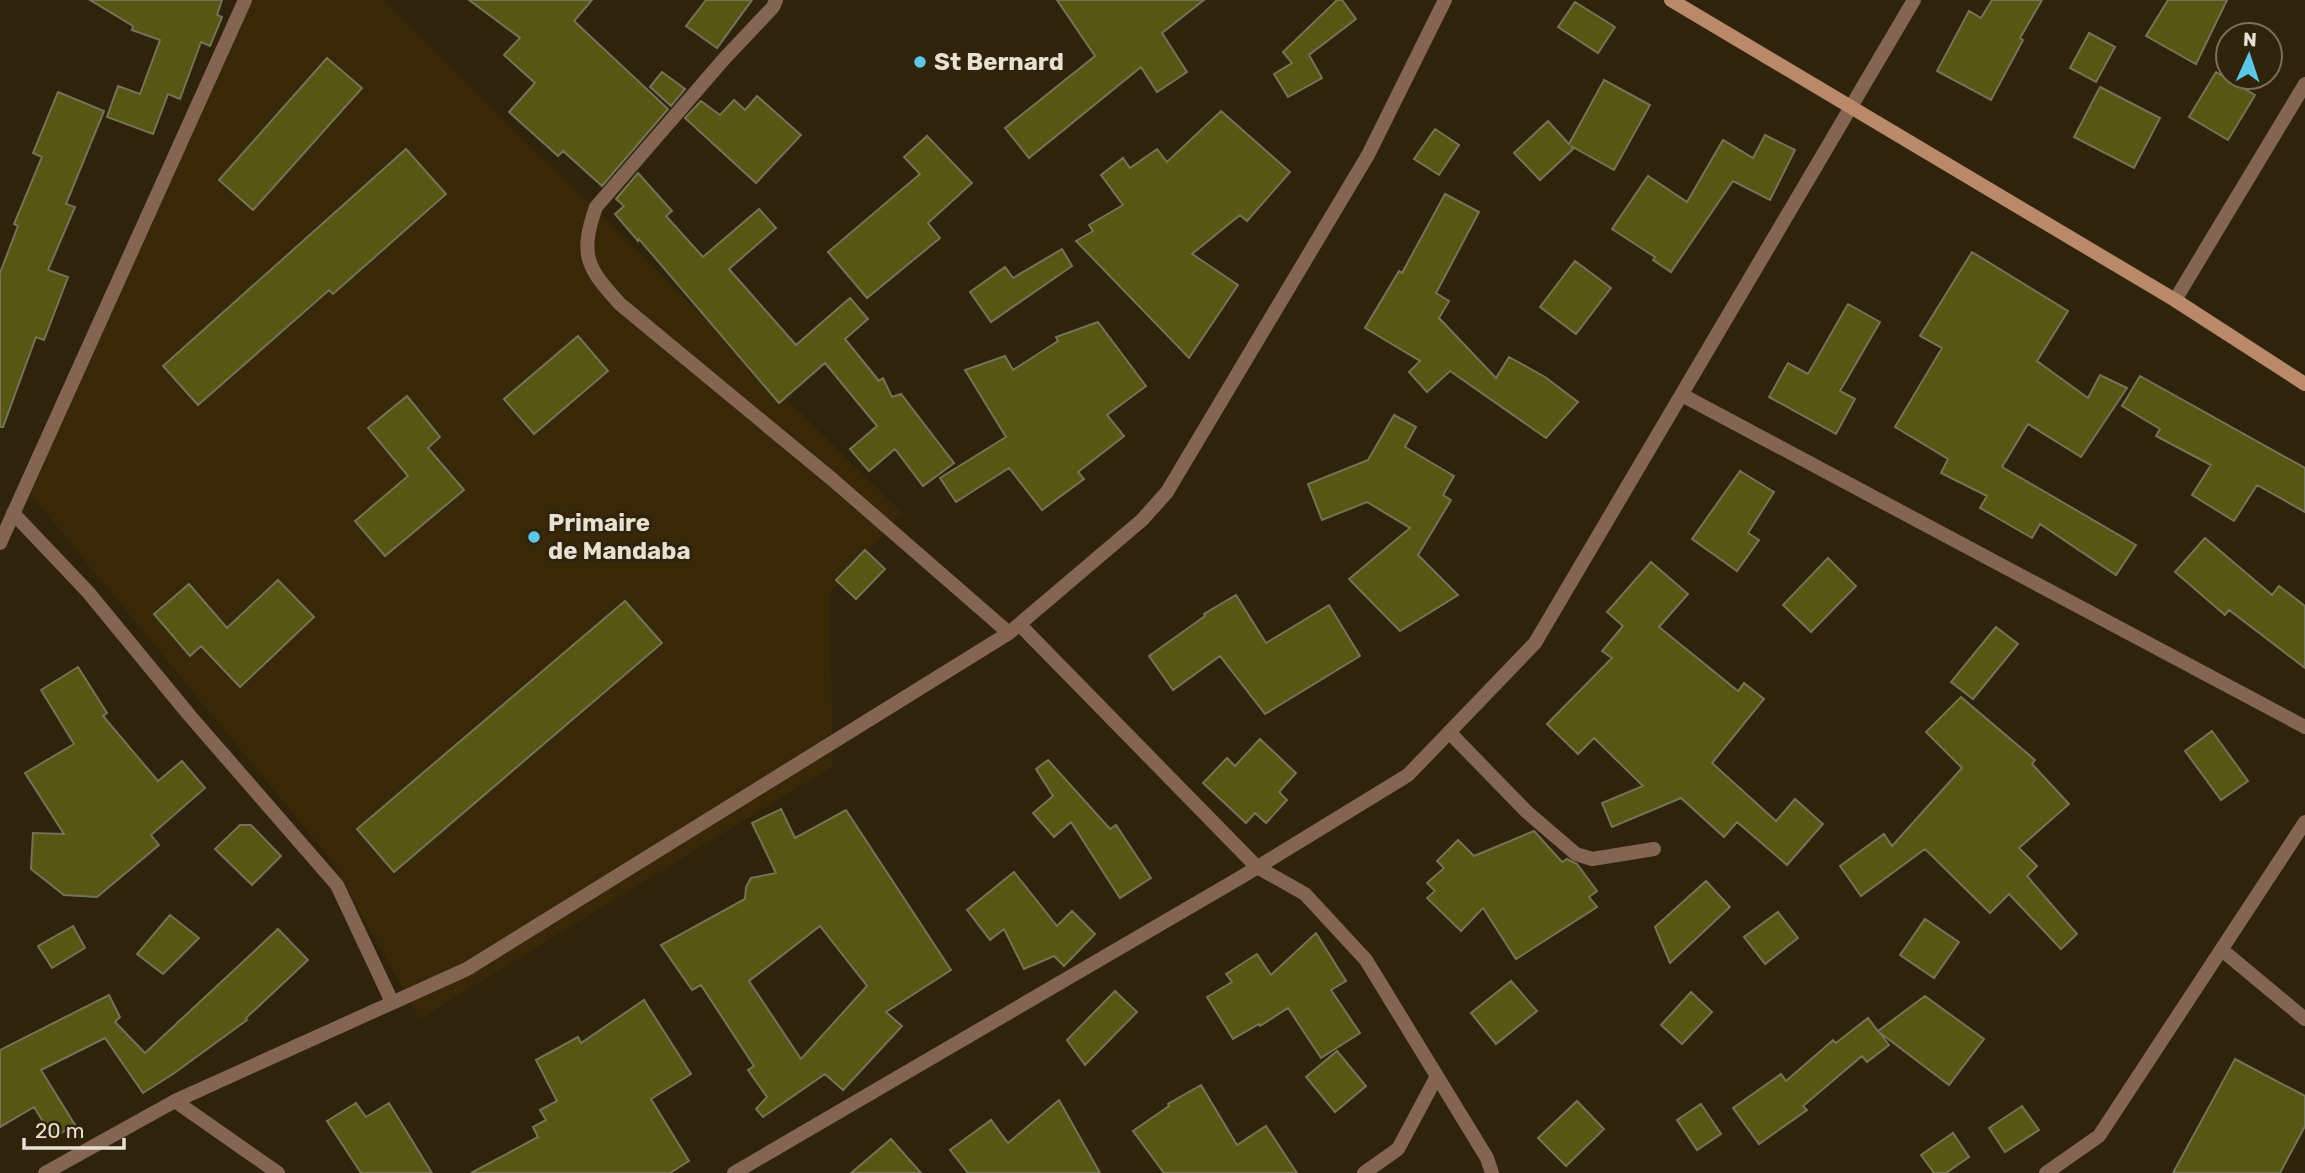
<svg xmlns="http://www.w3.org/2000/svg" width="2305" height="1173" viewBox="0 0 2305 1173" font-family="Rubik,sans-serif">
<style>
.built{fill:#382808}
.building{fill:#575613;stroke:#737357;stroke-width:2;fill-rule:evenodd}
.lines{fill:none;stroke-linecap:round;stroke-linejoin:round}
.lane{stroke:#836552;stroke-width:14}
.street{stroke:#836552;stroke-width:14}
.secondary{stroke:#b9896a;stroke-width:14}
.poi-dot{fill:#5ac8e6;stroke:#30230c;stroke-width:2.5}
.labels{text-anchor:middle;stroke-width:6;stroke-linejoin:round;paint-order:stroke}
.poi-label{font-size:24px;font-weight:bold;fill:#e8e0d2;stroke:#30230c;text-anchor:start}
</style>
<rect width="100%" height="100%" fill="#30230c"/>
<path class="built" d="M 251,0 L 383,0 L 902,513 L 830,593 L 833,766 L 420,1019 L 331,860 L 21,483 Z"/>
<path class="building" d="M 90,0 L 222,0 L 217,15 L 222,17 L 210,46 L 201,42 L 180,99 L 168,94 L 153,134 L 107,117 L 118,86 L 140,94 L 160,40 L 132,30 L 133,26 Z
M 469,0 L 592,0 L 574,21 L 668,109 L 602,186 L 563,151 L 558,156 L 509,112 L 535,83 L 504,55 L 520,38 Z
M 706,0 L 752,0 L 717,48 L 686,26 Z
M 1057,0 L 1204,0 L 1162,33 L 1187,72 L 1157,92 L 1141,67 L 1029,158 L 1005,128 L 1095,56 Z
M 1337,0 L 1342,0 L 1356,19 L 1309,55 L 1322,78 L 1288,97 L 1274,74 L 1292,63 L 1283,52 Z
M 1992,0 L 2042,0 L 2020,38 L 2023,40 L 1991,100 L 1937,71 L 1969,11 L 1981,18 Z
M 2168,0 L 2227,0 L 2196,64 L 2146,36 Z
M 1575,2 L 1615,27 L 1598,53 L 1558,27 Z
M 2089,33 L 2115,47 L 2096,82 L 2070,68 Z
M 327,58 L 362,88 L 253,210 L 219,180 Z
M 662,72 L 685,89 L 671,106 L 650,87 Z
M 2216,72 L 2255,95 L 2228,140 L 2189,117 Z
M 1604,80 L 1650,105 L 1614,170 L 1571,146 L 1573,149 L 1540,180 L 1514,153 L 1548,121 L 1569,144 Z
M 2100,87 L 2160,118 L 2134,168 L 2074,137 Z
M 58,92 L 104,111 L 66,204 L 75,207 L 48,270 L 68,277 L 44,340 L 36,337 L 3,427 L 0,427 L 0,273 L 18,226 L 14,224 L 42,157 L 33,153 Z
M 757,96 L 801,135 L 756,183 L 685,118 L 701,101 L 720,115 L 734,100 L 745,110 Z
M 1221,111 L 1290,172 L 1247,221 L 1240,215 L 1192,254 L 1238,285 L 1189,358 L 1076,241 L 1093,231 L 1089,225 L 1123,205 L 1101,175 L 1123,158 L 1130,168 L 1157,149 L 1167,162 Z
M 1435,129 L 1459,145 L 1439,175 L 1414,159 Z
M 1765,135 L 1795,150 L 1770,200 L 1733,181 L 1671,272 L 1653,260 L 1655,257 L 1612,229 L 1648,176 L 1687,202 L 1723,140 L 1753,158 Z
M 927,136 L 972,183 L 928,223 L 940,238 L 867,298 L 828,252 L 920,174 L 904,157 Z
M 406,149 L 446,194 L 333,294 L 329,290 L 198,405 L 163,366 Z
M 638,173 L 672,211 L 666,216 L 703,257 L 759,209 L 776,228 L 729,269 L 796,345 L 850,298 L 868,319 L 845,339 L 879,381 L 883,378 L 892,397 L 901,394 L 954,463 L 923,486 L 895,449 L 869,471 L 850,449 L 877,426 L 825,363 L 779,403 L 639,239 L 638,241 L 615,214 L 624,206 L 616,199 Z
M 1445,194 L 1479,212 L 1436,293 L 1449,301 L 1439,318 L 1496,378 L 1509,357 L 1545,377 L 1578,402 L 1546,438 L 1450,371 L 1427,392 L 1409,372 L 1420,361 L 1365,328 L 1399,271 L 1402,273 Z
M 1062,249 L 1072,266 L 991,322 L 970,292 L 1005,267 L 1013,278 Z
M 1972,252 L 2068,311 L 2037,361 L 2088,398 L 2100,375 L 2127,388 L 2081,457 L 2028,424 L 2002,467 L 2136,545 L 2116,575 L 2040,524 L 2032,538 L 1980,508 L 1987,496 L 1941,473 L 1948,459 L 1895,427 L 1942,348 L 1920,336 Z
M 1575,261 L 1611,288 L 1576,334 L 1540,307 Z
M 1848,304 L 1880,322 L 1840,391 L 1855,399 L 1836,434 L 1769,397 L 1788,363 L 1808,374 Z
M 1098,322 L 1146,386 L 1107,415 L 1124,436 L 1078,472 L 1084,479 L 1042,510 L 1009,468 L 956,502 L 940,478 L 1006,437 L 965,370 L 1005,356 L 1013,370 L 1058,341 L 1056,337 Z
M 578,336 L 608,371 L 534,434 L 504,399 Z
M 2140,376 L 2305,468 L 2305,512 L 2257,485 L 2234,521 L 2192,495 L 2211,465 L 2156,436 L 2160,429 L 2122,406 Z
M 407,396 L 440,437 L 428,448 L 464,490 L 385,556 L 355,521 L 408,476 L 368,428 Z
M 1394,415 L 1416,427 L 1405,447 L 1454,476 L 1443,495 L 1451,500 L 1418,555 L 1458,595 L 1400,631 L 1349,579 L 1410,528 L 1367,502 L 1322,520 L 1308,484 L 1368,460 Z
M 1740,471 L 1774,492 L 1748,533 L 1759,540 L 1737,571 L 1692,539 Z
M 2205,538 L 2272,595 L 2279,586 L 2305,606 L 2305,668 L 2229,610 L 2225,615 L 2175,572 Z
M 865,550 L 885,569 L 856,599 L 836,580 Z
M 1828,558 L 1856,586 L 1811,632 L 1783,605 Z
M 1651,562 L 1688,594 L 1659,627 L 1738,691 L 1744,683 L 1764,699 L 1712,763 L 1776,821 L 1795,799 L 1823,824 L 1787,865 L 1737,822 L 1724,837 L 1681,798 L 1612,827 L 1602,803 L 1643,786 L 1594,738 L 1578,754 L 1547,724 L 1612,658 L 1602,651 L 1623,626 L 1607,612 Z
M 278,580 L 314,617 L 240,687 L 201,646 L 190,656 L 154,614 L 189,584 L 227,628 Z
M 1236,595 L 1266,643 L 1329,605 L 1360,656 L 1265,714 L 1220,656 L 1173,690 L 1149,656 L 1205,616 L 1204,614 Z
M 625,601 L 662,643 L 394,872 L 357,829 Z
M 1996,627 L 2018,644 L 1973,699 L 1951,682 Z
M 78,667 L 107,713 L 103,716 L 158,781 L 182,761 L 205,788 L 151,835 L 159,845 L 97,897 L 64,895 L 31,869 L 33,833 L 64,834 L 25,773 L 74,744 L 41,690 Z
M 1961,697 L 2035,760 L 2032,764 L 2069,804 L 2019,848 L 2037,866 L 2027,876 L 2077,934 L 2061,949 L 2009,894 L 1990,913 L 1925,849 L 1861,896 L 1840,866 L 1884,834 L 1892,846 L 1962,768 L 1926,732 Z
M 2212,731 L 2248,781 L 2221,800 L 2185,751 Z
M 1260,739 L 1296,773 L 1279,792 L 1287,800 L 1266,823 L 1255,813 L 1246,823 L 1203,783 L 1227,758 L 1235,766 Z
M 1048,760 L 1110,829 L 1116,825 L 1151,878 L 1120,898 L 1071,822 L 1054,837 L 1033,813 L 1053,796 L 1036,769 Z
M 781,809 L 795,838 L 846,810 L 951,970 L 886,1012 L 902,1026 L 843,1090 L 825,1074 L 763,1117 L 756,1109 L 767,1097 L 748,1070 L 754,1066 L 701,985 L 692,990 L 661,945 L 745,899 L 746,887 L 751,878 L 776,873 L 752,823 ZM 820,926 L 867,986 L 801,1059 L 749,981 Z
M 240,825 L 251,825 L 281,856 L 252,885 L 215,849 Z
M 1534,831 L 1562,862 L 1567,859 L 1577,864 L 1597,891 L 1589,897 L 1597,907 L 1516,959 L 1483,908 L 1461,931 L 1427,898 L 1435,891 L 1427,883 L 1444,868 L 1437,861 L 1458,840 L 1474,856 Z
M 1014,872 L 1057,926 L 1072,911 L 1095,934 L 1064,966 L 1054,956 L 1024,969 L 1004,929 L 990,940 L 967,910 Z
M 1706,881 L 1730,907 L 1670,963 L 1655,927 Z
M 1778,912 L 1798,938 L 1765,964 L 1744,937 Z
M 170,915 L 199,938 L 163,974 L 137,954 Z
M 1925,919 L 1959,942 L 1934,978 L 1900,955 Z
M 73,926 L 85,948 L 52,968 L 38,946 Z
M 278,929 L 308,960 L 246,1018 L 247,1020 L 173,1074 L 143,1093 L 105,1038 L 41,1070 L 75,1125 L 53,1138 L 34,1107 L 0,1127 L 0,1050 L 109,995 L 120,1017 L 115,1022 L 145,1053 Z
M 1316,933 L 1346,981 L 1331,990 L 1360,1033 L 1321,1058 L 1288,1008 L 1260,1026 L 1259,1024 L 1233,1039 L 1207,997 L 1232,982 L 1226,974 L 1257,954 L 1271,975 Z
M 1511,981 L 1537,1011 L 1496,1044 L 1471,1013 Z
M 1115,991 L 1137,1012 L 1085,1065 L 1067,1040 Z
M 1691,992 L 1712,1012 L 1682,1044 L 1661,1025 Z
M 1925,996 L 1984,1039 L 1949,1085 L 1879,1032 L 1889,1045 L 1867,1062 L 1862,1056 L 1803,1106 L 1807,1110 L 1759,1144 L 1733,1108 L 1781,1074 L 1786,1081 L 1833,1040 L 1836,1043 L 1868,1018 L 1878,1031 Z
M 644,1000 L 691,1074 L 651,1099 L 689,1161 L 670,1173 L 471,1173 L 538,1137 L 533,1127 L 546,1120 L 540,1110 L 557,1101 L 536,1060 L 578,1037 L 581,1043 Z
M 1337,1051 L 1366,1086 L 1335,1112 L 1306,1077 Z
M 2235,1059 L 2305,1096 L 2305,1126 L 2280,1173 L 2173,1173 Z
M 1201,1085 L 1237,1145 L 1266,1126 L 1297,1173 L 1164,1173 L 1133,1131 L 1169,1106 L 1168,1104 Z
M 1059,1100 L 1100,1173 L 968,1173 L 950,1150 L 991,1120 L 1008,1143 Z
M 1577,1101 L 1604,1129 L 1566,1166 L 1538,1138 Z
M 356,1103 L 366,1117 L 389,1103 L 432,1173 L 361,1173 L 327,1121 Z
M 1701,1104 L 1721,1134 L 1697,1150 L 1677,1120 Z
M 2022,1106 L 2039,1130 L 2005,1152 L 1989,1128 Z
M 1953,1133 L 1969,1157 L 1946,1173 L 1934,1173 L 1921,1155 Z
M 891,1139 L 921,1173 L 851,1173 Z"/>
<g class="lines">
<path class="lane" d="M 2222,950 L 2305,1019"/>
<path class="street" d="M 776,0 L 773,7 L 724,59 L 596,207 C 579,255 587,268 620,304 L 833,480 L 1009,633
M 2175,300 L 2305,84
M 1682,395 L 2305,727
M 13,513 L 88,592 L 190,716 L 337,885 L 392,1002
M 0,543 L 245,0
M 1020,625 L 1257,867 L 1305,894 L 1366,960 L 1487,1158 L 1492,1173
M 1449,732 L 1527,812 L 1576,854 L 1592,859 L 1654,849
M 175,1101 L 278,1173
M 45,1173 L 175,1101 L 467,969 L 1009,633 L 1142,520 L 1167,492 L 1368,155 L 1445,0
M 734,1173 L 1243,876 L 1408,775 L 1535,643 L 1914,0
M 1364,1173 L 1398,1149 L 1437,1076
M 2046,1173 L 2099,1136 L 2305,822"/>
<path class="secondary" d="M 1671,0 L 2175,300 L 2305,384"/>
</g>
<g class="poi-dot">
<circle cx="920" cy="62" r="7"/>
<circle cx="534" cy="537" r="7"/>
</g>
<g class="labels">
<g class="poi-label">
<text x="934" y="70">St Bernard</text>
<text x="548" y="531">Primaire<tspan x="548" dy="28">de Mandaba</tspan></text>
</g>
</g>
<g transform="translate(2249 56) rotate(3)"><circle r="33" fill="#30230c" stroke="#7a6f5b" stroke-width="2"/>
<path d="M0-5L12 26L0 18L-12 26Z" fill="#5ac8e6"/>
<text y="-10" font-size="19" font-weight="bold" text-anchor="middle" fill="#e8e0d2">N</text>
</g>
<path d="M24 1138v10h100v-10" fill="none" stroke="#e8e0d2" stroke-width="3.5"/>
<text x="35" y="1138" font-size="21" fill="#e8e0d2" stroke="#30230c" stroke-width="5" paint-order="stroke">20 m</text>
</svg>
